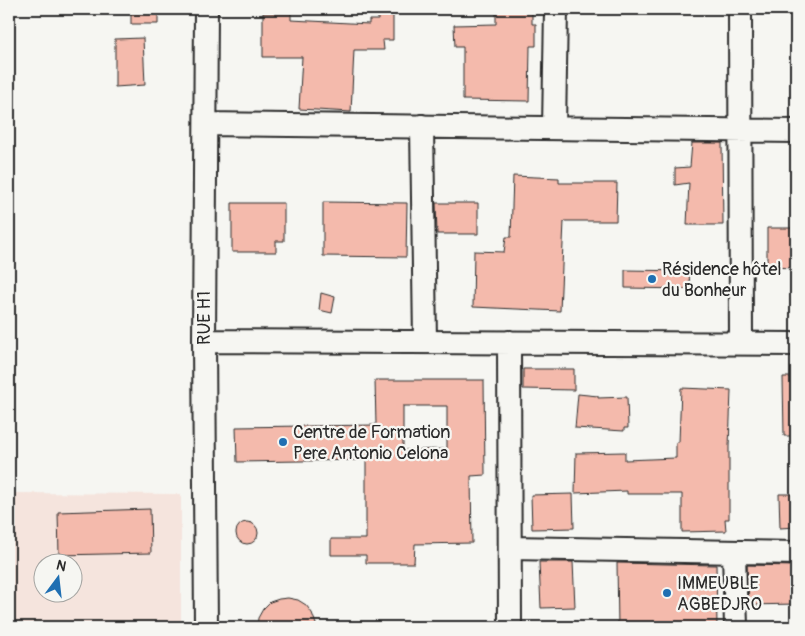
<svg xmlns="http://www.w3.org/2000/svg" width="805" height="636" viewBox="0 0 805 636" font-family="Pangolin,sans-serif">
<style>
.built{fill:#f5e4dd;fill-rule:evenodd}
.green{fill:#9de5b4;stroke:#648870}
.building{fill:#f4baac;stroke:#2b2b2b;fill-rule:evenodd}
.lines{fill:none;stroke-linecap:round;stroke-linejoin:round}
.minor-casing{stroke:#2b2b2b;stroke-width:26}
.minor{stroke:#f6f6f2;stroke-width:22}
.poi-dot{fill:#1f6fb2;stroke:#f6f6f2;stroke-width:2}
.labels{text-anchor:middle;stroke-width:4.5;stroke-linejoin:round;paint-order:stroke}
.poi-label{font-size:18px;fill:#2b2b2b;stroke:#f6f6f2;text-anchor:start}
.street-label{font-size:18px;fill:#2b2b2b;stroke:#f6f6f2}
</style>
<rect width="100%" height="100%" fill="#f6f6f2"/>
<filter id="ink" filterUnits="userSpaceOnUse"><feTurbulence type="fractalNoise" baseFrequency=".02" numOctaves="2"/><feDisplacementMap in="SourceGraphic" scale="10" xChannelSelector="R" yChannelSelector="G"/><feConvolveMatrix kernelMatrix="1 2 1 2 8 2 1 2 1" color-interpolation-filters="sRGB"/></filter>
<g filter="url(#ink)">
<path class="built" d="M 9,493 L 181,494 L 181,627 L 9,627 ZM 42,564 L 72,564 L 72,594 L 42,594 Z"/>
<path class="green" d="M 9,9 L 12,9 L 11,177 L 9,177 Z"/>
<path class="building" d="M 131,9 L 158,9 L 158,24 L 131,24 Z
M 496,9 L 532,9 L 532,24 L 536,24 L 536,46 L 530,46 L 529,101 L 463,100 L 463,47 L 455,47 L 454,25 L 496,24 Z
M 263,13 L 291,13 L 291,20 L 369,24 L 369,20 L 378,20 L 378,13 L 393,13 L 393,40 L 383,40 L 384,50 L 354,50 L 351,112 L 299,109 L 302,57 L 263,57 Z
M 143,38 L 145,85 L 115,87 L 115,39 Z
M 692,143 L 722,143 L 723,225 L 687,225 L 689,183 L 675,185 L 675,168 L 690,167 Z
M 513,176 L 559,178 L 559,183 L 617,183 L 616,221 L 564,221 L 560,311 L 473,307 L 474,251 L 504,252 L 506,237 L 511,237 Z
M 323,202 L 407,203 L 406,257 L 323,256 Z
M 232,203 L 284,203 L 284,241 L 276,241 L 276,252 L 232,252 Z
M 436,203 L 478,203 L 478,234 L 437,234 Z
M 767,228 L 796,228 L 796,268 L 767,267 Z
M 625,270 L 689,271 L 690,289 L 625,288 Z
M 321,293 L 335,297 L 332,313 L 319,310 Z
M 523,369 L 574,369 L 574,390 L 523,389 Z
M 783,377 L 796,377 L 796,436 L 784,436 Z
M 375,380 L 484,380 L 485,475 L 471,476 L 472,543 L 415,544 L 414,563 L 366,563 L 366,555 L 331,555 L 331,539 L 366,539 L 366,460 L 237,462 L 236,427 L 376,425 ZM 403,406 L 447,406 L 447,449 L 403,450 Z
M 681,388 L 731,390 L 729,447 L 729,519 L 725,519 L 726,531 L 682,532 L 682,494 L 627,494 L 627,491 L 575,493 L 576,453 L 625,452 L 625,460 L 676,458 L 676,442 L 679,442 Z
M 578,394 L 598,396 L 598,398 L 627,397 L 628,428 L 624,428 L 624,431 L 575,428 Z
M 573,494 L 574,528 L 532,529 L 531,495 Z
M 779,494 L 796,494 L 796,527 L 780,528 Z
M 150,509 L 151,553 L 59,555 L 58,512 Z
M236 533a11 11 0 1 1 22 0a11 11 0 1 1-22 0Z
M 539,562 L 573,562 L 575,607 L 541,608 Z
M 617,563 L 716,565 L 717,627 L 618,627 Z
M 747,565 L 796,566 L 796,604 L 749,605 Z
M 288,598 L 298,600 L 306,605 L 312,613 L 317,627 L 257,627 L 258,618 L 263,609 L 270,602 L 279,599 Z"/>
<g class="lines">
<defs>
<path id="minor" d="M 206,9 L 204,341 L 206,627
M 740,9 L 741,343
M 206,124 L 796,131
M 422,126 L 425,341
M 554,128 L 556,9
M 204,341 L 796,344
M 509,342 L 510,627
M 510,548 L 796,553
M 734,553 L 736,627"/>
</defs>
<use href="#minor" class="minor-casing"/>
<use href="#minor" class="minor"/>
</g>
</g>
<g class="poi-dot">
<circle cx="652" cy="279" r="5"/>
<circle cx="283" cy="442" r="5"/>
<circle cx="667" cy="593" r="5"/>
</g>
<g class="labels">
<g class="poi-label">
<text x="662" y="275">Résidence hôtel<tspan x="662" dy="21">du Bonheur</tspan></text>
<text x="293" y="438">Centre de Formation<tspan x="293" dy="21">Pere Antonio Celona</tspan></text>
<text x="677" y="589">IMMEUBLE<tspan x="677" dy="21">AGBEDJRO</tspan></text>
</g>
<g class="street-label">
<text transform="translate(204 318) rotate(-90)" y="6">RUE H1</text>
</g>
</g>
<rect width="805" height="636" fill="none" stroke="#f6f6f2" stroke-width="30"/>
<rect x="15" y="15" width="775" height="606" fill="none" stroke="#2b2b2b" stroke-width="2" filter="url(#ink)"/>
<g transform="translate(58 578) rotate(15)"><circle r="24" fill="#f6f6f2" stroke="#a5a5a2"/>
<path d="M0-4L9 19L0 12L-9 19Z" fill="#1f6fb2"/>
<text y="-8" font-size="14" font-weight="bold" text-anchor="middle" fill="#2b2b2b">N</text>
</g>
</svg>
